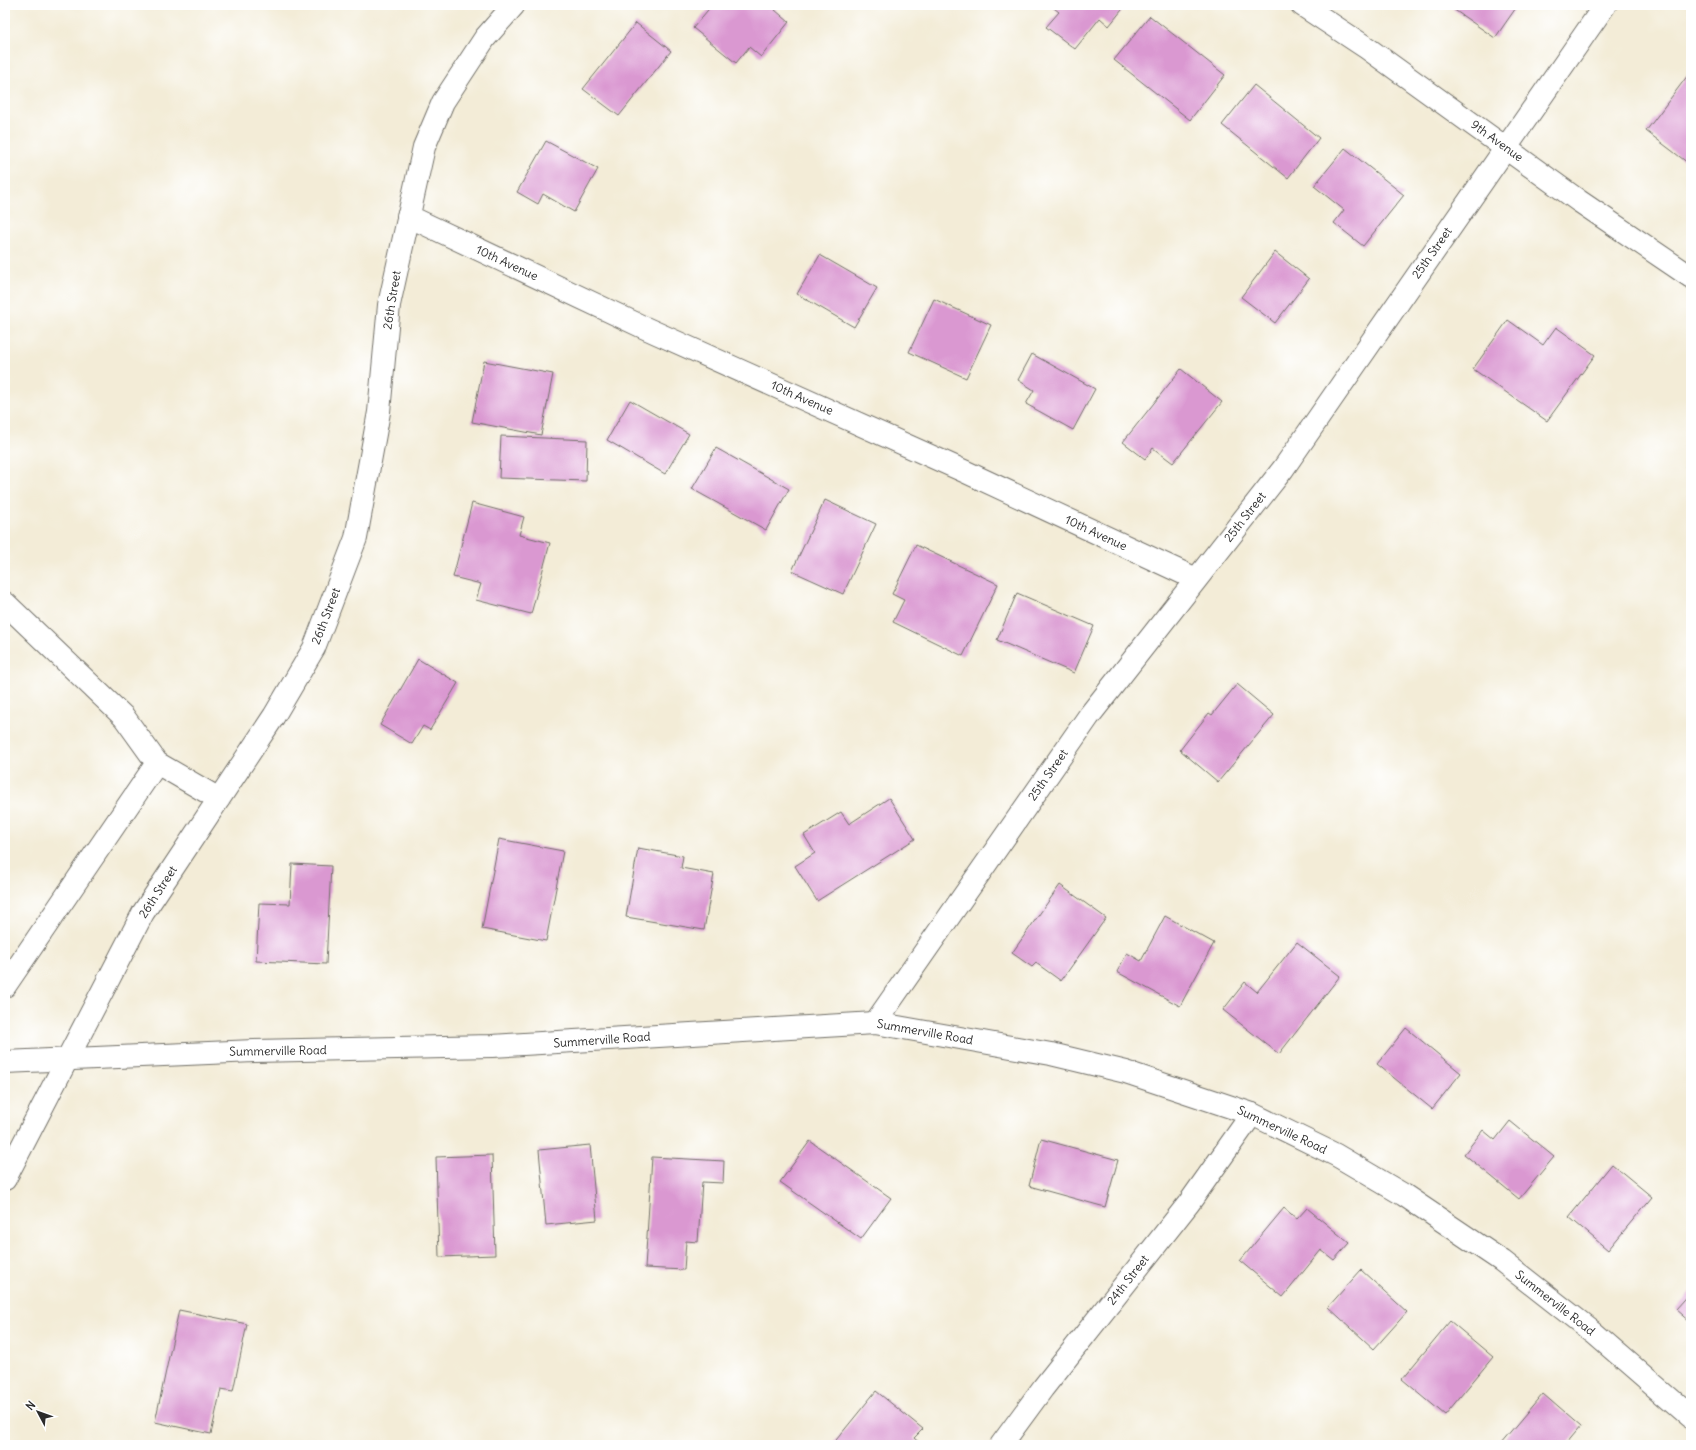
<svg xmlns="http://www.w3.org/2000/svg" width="1696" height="1450" viewBox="0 0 1696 1450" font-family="Delius,sans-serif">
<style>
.building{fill:#da98d1}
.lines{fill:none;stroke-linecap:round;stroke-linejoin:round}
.minor-casing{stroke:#716f67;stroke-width:24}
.major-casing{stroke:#716f67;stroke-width:24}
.minor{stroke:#fff;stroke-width:22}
.major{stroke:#fff;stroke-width:22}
.labels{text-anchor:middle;stroke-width:3;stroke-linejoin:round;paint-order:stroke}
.street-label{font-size:12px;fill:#2b2b2b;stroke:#fff}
</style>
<rect width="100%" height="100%" fill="#fff"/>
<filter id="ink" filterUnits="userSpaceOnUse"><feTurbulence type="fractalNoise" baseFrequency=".025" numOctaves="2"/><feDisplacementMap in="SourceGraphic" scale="8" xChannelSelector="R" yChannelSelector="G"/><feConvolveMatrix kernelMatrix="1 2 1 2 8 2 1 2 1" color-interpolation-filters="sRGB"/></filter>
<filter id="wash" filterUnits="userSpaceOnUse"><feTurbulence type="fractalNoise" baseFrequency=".012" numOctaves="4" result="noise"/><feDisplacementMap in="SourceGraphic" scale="16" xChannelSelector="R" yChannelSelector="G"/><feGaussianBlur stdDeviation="0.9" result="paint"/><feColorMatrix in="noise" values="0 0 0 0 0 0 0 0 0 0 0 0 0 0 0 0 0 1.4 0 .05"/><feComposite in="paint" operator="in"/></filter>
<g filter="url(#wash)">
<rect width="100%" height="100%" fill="#f3ecd7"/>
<g id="blocks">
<path class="building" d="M 712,5 L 779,5 L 775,10 L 789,22 L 761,57 L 749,47 L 736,63 L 693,28 Z
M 1050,5 L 1126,5 L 1109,26 L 1100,18 L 1075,49 L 1046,27 L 1059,12 Z
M 1455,5 L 1518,5 L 1495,38 L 1453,9 Z
M 1150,16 L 1225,75 L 1190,120 L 1114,60 Z
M 636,23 L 671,51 L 619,116 L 583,89 Z
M 1691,71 L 1691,159 L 1688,163 L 1646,131 Z
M 1254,85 L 1319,138 L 1288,178 L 1222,125 Z
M 546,141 L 598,169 L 574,212 L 543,194 L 538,204 L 517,192 Z
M 1345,148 L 1404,195 L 1363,246 L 1334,223 L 1344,210 L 1314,186 Z
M 1275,252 L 1309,279 L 1275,323 L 1241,297 Z
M 820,255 L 877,288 L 854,327 L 797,294 Z
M 934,299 L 991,325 L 966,378 L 909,352 Z
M 1508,320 L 1543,345 L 1556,327 L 1595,355 L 1547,421 L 1473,369 Z
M 1032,354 L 1095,389 L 1073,430 L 1026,404 L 1034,390 L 1018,380 Z
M 484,361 L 553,374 L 541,435 L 472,422 Z
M 1181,369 L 1222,402 L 1173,463 L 1153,448 L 1145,459 L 1123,442 Z
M 630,400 L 689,434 L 665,474 L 607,440 Z
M 501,436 L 587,440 L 586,481 L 499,478 Z
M 716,448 L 789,489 L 766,530 L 692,489 Z
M 1691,459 L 1691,471 L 1685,467 Z
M 825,500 L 876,524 L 843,594 L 792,571 Z
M 472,503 L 524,517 L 519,535 L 550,543 L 531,614 L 476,600 L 481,584 L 453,577 Z
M 916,545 L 998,584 L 963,656 L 893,622 L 904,600 L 892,594 Z
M 1017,593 L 1094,626 L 1074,673 L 997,640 Z
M 418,659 L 458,683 L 430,730 L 423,726 L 412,744 L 380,725 Z
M 1237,684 L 1274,715 L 1218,782 L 1180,750 L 1209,713 L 1212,715 Z
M 889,798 L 915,839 L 817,901 L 795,866 L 815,853 L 804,835 L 841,812 L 849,824 Z
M 499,839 L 563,851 L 546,941 L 482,929 Z
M 638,848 L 683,856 L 681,868 L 714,874 L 704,930 L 626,917 Z
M 292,864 L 331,866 L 326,964 L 256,961 L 259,903 L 290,904 Z
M 1060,885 L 1106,918 L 1061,981 L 1036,963 L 1032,967 L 1012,953 Z
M 1165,916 L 1214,943 L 1180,1006 L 1117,972 L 1127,953 L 1141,961 Z
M 1297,942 L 1340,976 L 1279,1054 L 1223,1010 L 1245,982 L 1257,992 Z
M 1406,1028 L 1461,1073 L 1432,1109 L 1377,1064 Z
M 1510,1121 L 1554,1157 L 1519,1199 L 1464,1154 L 1483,1130 L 1495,1140 Z
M 1041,1139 L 1118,1160 L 1105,1207 L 1029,1186 Z
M 810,1141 L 891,1198 L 861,1239 L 780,1182 Z
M 590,1145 L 597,1220 L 546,1225 L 539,1150 Z
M 492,1155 L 495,1255 L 439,1257 L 436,1157 Z
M 652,1157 L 724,1161 L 723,1183 L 702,1182 L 698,1242 L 686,1241 L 684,1270 L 645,1268 Z
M 1612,1164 L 1652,1197 L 1608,1250 L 1569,1217 Z
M 1284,1208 L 1297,1219 L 1307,1208 L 1349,1243 L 1334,1260 L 1321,1250 L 1283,1297 L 1240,1261 Z
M 1361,1270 L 1407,1312 L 1374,1349 L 1328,1307 Z
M 1691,1291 L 1691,1323 L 1675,1309 Z
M 179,1310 L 247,1324 L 233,1391 L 221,1389 L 211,1434 L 155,1422 Z
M 1450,1321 L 1493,1357 L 1445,1415 L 1402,1379 Z
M 876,1391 L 923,1429 L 914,1438 L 922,1445 L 832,1445 Z
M 1543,1394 L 1581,1427 L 1566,1445 L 1500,1445 Z"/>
</g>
</g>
<g filter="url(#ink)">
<use href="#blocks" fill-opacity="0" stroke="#716f67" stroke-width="1"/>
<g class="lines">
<defs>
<path id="minor" d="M 1302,5 L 1367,48 L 1579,201 L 1691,277
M 408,216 L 643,327 L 966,472 L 1196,579
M 5,603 L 124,717 L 157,763
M 5,986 L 157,763 L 219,799
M 875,1023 L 1089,716 L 1283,469 L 1605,5
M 5,1179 L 143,913 L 274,716 L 314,648 L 356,538 L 379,412 L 389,305 L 424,147 L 443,102 L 485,38 L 514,5
M 1001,1445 L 1043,1388 L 1189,1203 L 1252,1114"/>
<path id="major" d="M 5,1062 L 254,1051 L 492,1046 L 875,1023 L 1051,1054 L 1126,1072 L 1252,1114 L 1336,1155 L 1404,1195 L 1502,1261 L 1594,1333 L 1691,1417"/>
</defs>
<use href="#minor" class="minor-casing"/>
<use href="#major" class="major-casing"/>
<use href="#minor" class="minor"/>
<use href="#major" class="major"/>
</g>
</g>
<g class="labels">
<g class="street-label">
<text transform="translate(1497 141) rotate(36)" y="4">9th Avenue</text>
<text transform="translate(1432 253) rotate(-55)" y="4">25th Street</text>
<text transform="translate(507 263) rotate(25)" y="4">10th Avenue</text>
<text transform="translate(392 300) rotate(-81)" y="4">26th Street</text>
<text transform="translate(802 398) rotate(24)" y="4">10th Avenue</text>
<text transform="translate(1245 517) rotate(-52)" y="4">25th Street</text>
<text transform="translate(1096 533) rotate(25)" y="4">10th Avenue</text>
<text transform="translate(326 616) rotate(-69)" y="4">26th Street</text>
<text transform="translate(1048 775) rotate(-55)" y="4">25th Street</text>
<text transform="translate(158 892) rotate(-57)" y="4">26th Street</text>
<text transform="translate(925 1032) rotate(10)" y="4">Summerville Road</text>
<text transform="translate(602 1040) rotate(-4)" y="4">Summerville Road</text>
<text transform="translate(278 1051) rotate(-1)" y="4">Summerville Road</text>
<text transform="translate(1282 1130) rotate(25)" y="4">Summerville Road</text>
<text transform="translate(1128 1280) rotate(-52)" y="4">24th Street</text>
<text transform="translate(1555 1303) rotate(38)" y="4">Summerville Road</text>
</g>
</g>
<rect width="1696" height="1450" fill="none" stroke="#fff" stroke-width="20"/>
<g transform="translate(38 1412) rotate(311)" stroke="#ffffff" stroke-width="3" paint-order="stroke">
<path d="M0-3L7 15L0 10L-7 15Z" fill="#2b2b2b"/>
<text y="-6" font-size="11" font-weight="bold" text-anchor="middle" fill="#2b2b2b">N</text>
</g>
</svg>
